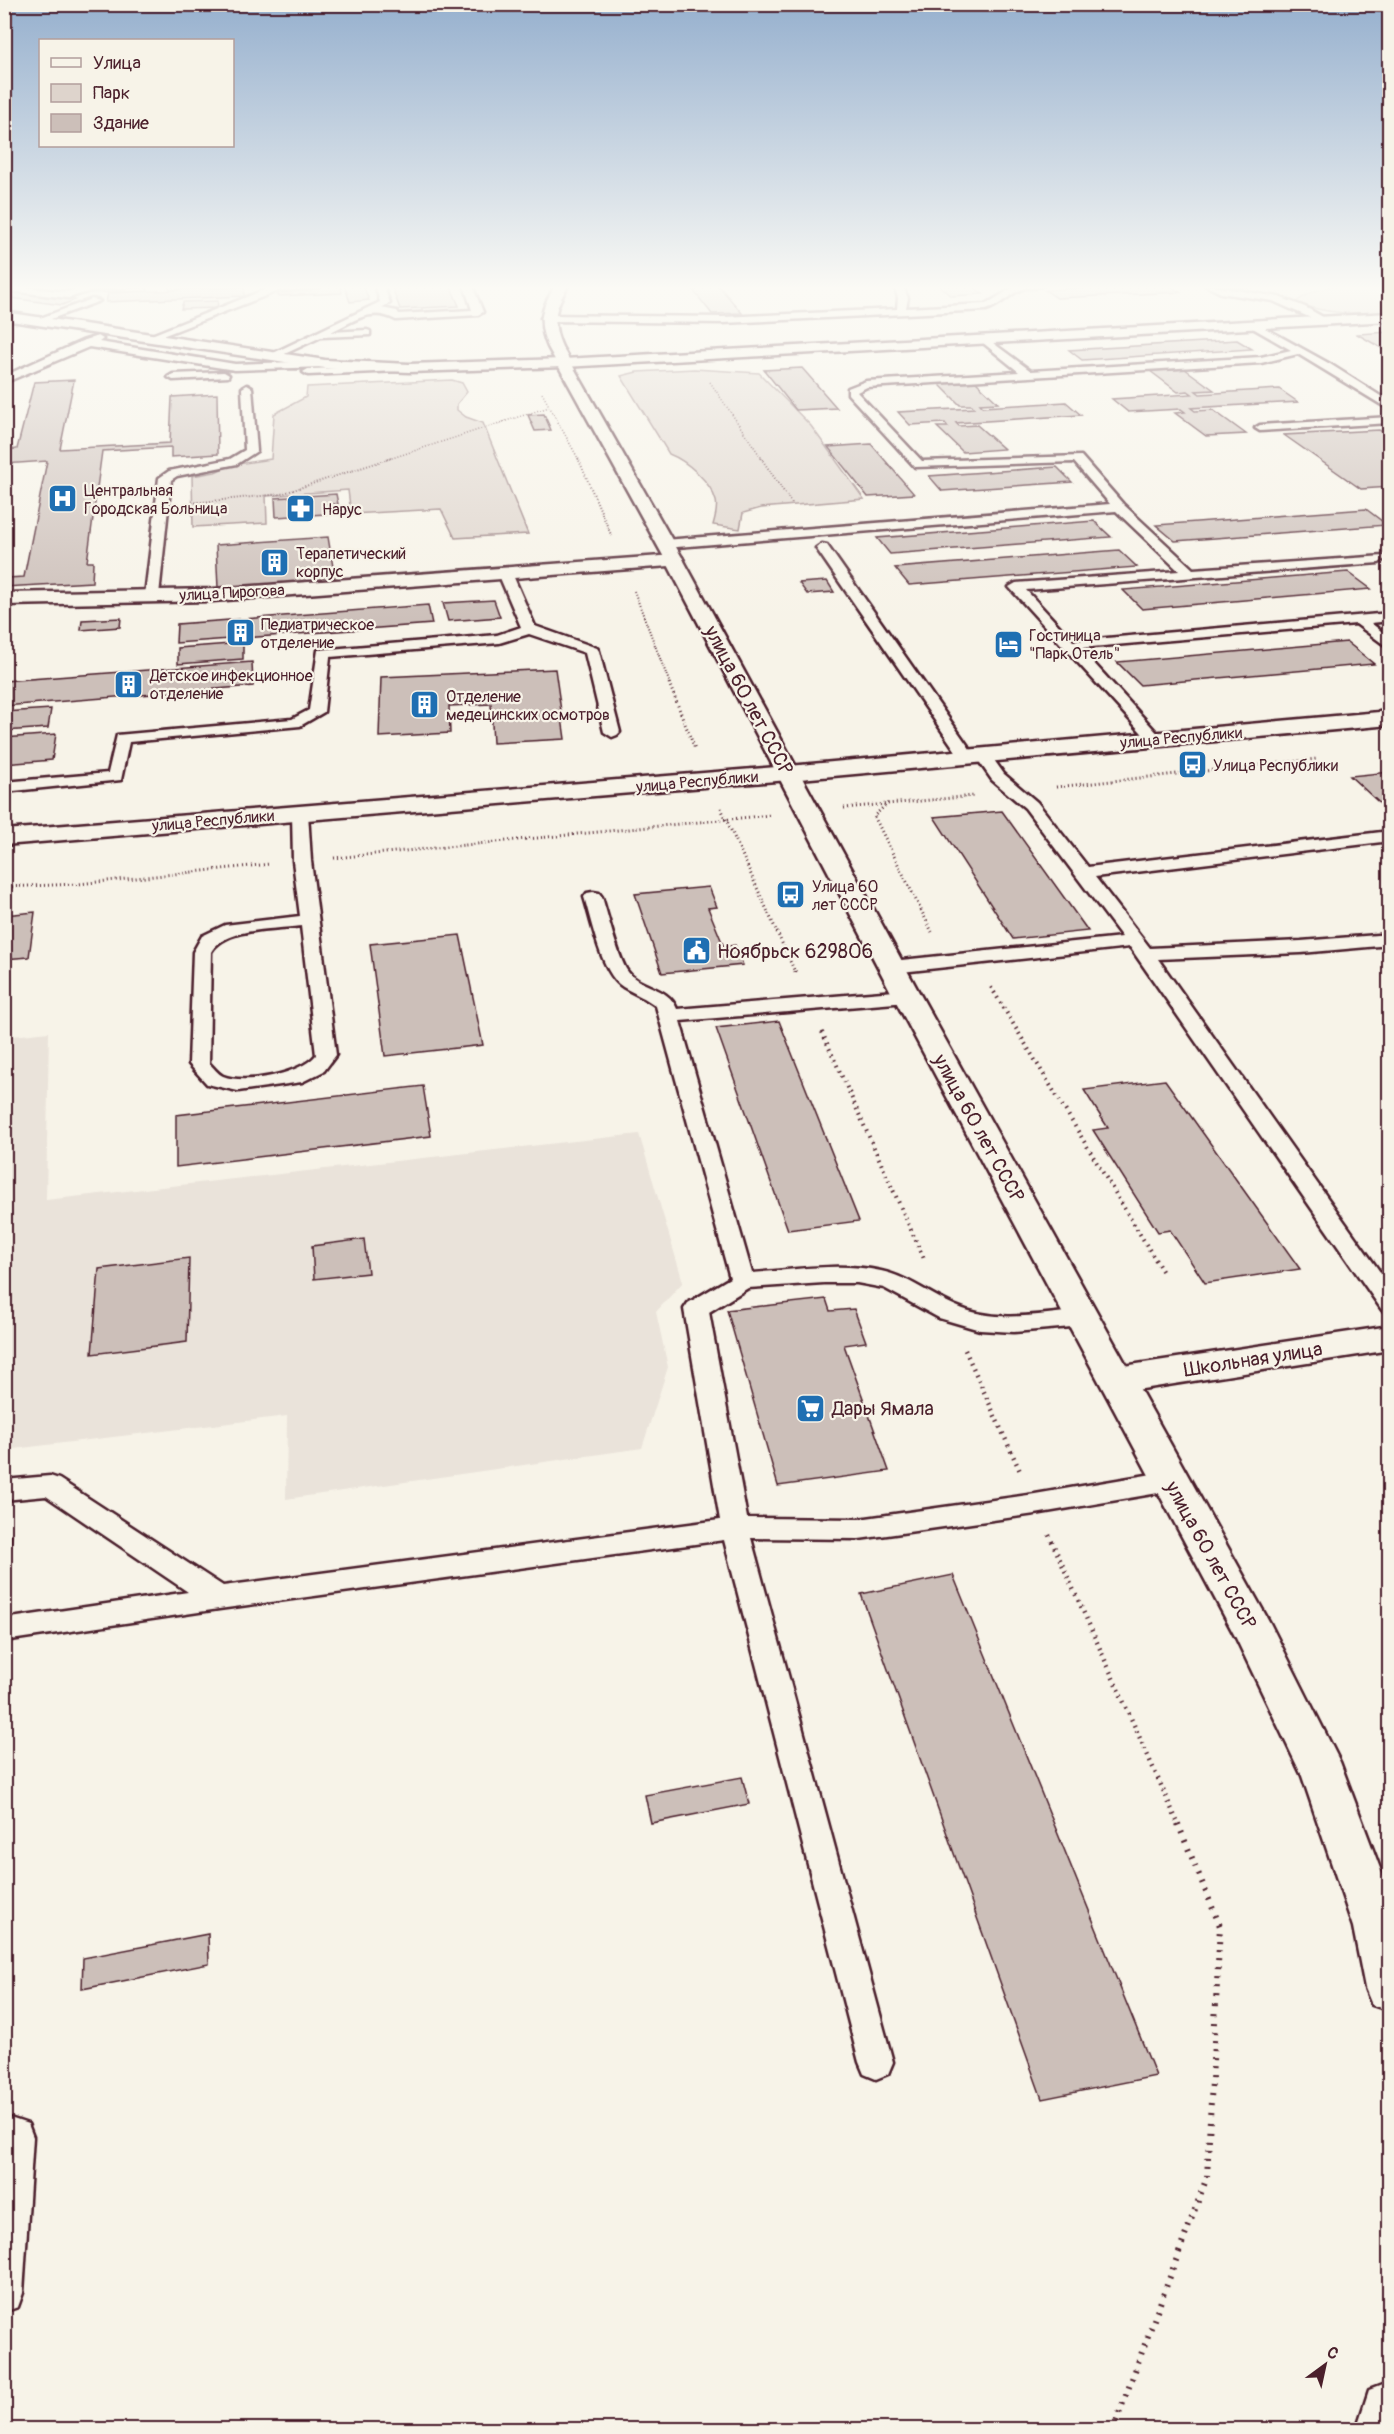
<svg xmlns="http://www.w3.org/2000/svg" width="1394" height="2434" viewBox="0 0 1394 2434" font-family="Pangolin,sans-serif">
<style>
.built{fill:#eae3da}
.green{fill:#ded4cc;stroke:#947a7c;stroke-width:1.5}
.building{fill:#ccbfb9;stroke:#4a1f2b;stroke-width:1.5}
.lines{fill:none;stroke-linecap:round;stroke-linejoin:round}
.service-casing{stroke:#4a1f2b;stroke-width:5}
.minor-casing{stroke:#4a1f2b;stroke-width:5}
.tertiary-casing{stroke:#4a1f2b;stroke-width:5}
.secondary-casing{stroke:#4a1f2b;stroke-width:5}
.primary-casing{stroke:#4a1f2b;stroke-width:5}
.path-far5{stroke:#4a1f2b;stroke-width:1.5;stroke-dasharray:1 2;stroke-linecap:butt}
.path-far4{stroke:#4a1f2b;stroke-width:2;stroke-dasharray:1 2;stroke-linecap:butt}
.path-far3{stroke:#4a1f2b;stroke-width:3;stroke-dasharray:1 3;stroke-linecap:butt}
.path-far2{stroke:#4a1f2b;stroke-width:4;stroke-dasharray:1.5 4.5;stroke-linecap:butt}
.path-far1{stroke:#4a1f2b;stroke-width:4.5;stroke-dasharray:1.5 5;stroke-linecap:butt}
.path{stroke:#4a1f2b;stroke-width:6;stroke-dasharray:2 7;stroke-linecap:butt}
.service{fill:#f7f3e8;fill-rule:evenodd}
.minor{fill:#f7f3e8;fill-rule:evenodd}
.tertiary{fill:#f7f3e8;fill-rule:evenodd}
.secondary{fill:#f7f3e8;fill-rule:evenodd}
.primary{fill:#f7f3e8;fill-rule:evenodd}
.labels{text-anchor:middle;stroke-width:4.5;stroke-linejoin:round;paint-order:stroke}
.far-poi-label{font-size:16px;fill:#4a1f2b;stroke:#f7f3e8;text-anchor:start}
.far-street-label{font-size:16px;fill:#4a1f2b;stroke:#f7f3e8}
.street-label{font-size:20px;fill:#4a1f2b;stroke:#f7f3e8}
.poi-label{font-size:20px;fill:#4a1f2b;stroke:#f7f3e8;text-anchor:start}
</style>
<rect width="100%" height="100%" fill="#f7f3e8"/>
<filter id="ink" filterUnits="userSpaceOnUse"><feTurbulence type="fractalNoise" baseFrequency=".0167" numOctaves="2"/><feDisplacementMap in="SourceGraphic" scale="12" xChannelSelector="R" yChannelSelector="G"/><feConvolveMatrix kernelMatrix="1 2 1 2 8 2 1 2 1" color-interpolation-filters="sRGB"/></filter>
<g filter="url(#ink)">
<path class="built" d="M 49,1032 L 46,1200 L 639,1134 L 683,1282 L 656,1312 L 668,1367 L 642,1448 L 286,1499 L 287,1416 L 5,1450 L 4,1037 Z"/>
<path class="green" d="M 1389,285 L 1389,312 C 1357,314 1326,315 1296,302 C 1324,280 1355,285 1389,285 Z
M 694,369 L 759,373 L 811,426 L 864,499 L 761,508 L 743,513 L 740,529 L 713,525 C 715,518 718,508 716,501 C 711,482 687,461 669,454 L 621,376 L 637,372 Z
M 452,380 L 462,383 L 467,392 L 457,404 L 457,410 L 466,417 L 483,423 L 528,534 L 455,538 L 441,509 L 351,514 L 348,490 L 266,496 L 267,523 L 193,527 L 192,476 L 215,472 L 231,465 L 271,459 L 274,414 L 306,397 L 307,387 Z"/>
<path class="building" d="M 169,285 L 285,285 L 169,290 Z
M 319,285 L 341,285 L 342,293 L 278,296 L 278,291 L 319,289 Z
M 344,285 L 363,285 L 369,300 L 350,302 Z
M 391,285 L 450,285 L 459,306 L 400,309 Z
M 689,285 L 718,285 L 742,313 L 712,314 Z
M 938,285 L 971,285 L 983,294 L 952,296 Z
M 1135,285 L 1169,285 L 1180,292 L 1057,298 L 1045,290 Z
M 1232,285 L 1294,285 L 1237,288 Z
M 148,287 L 147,291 L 91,293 L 92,290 Z
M 244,287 L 244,296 L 106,302 L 108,293 Z
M 4,290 L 75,300 L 62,305 L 4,297 Z
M 218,301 L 217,308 L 181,309 L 183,302 Z
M 1390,332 L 1390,353 L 1357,334 Z
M 1237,340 L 1252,349 L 1082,360 L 1069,350 Z
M 802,368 L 837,408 L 796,410 L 764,370 Z
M 1185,369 L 1214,390 L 1196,391 L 1200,394 L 1279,389 L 1298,402 L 1191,408 L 1195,411 L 1213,410 L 1246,434 L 1206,436 L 1175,413 L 1185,412 L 1181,409 L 1128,412 L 1112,399 L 1192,394 L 1188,391 L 1178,392 L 1150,371 Z
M 74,380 L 60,449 L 170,443 L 172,397 L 217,394 L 218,454 L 171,457 L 171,447 L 102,451 L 87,562 L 93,562 L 92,582 L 4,587 L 7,578 L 24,577 L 47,461 L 4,464 L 4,450 L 17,449 L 34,382 Z
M 976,382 L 998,403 L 980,404 L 983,407 L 1066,402 L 1081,415 L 956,423 L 959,426 L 977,425 L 1004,449 L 963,452 L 937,427 L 948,427 L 945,423 L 910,425 L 898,412 L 974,408 L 972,405 L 960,405 L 939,384 Z
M 544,414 L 551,430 L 535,431 L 528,415 Z
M 1379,430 L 1390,436 L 1390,487 L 1361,489 L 1284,435 Z
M 871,444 L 914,494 L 868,497 L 828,447 Z
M 1057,467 L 1072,482 L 942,491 L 929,476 Z
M 336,494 L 338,504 L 325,504 L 326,514 L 276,517 L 275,498 Z
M 1366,509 L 1387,525 L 1175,541 L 1156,525 Z
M 1094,521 L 1111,537 L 890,554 L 877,538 Z
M 328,537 L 335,579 L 218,588 L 216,545 Z
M 1119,550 L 1137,567 L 909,585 L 895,568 Z
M 1348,572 L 1371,589 L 1142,609 L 1123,590 Z
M 827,581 L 834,592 L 807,594 L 799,583 Z
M 494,600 L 500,617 L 448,621 L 443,603 Z
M 428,605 L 432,624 L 176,643 L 177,624 Z
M 121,618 L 120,627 L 81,630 L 82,620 Z
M 1347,642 L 1374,664 L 1140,685 L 1117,662 Z
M 243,643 L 243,659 L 178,664 L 178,648 Z
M 252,662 L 253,686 L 4,706 L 4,681 Z
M 555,669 L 565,739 L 493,743 L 491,704 L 449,706 L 450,733 L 379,737 L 381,677 Z
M 51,709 L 48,728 L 4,731 L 4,712 Z
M 56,734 L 52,760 L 4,764 L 4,738 Z
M 1390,772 L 1390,809 L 1386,809 L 1350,776 Z
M 1002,811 L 1088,931 L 1013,939 L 934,817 Z
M 709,887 L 717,907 L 708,908 L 724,947 L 735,945 L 743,965 L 662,973 L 635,894 Z
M 35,912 L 29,957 L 4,959 L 4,915 Z
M 460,935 L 483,1045 L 385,1056 L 370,944 Z
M 779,1021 L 859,1221 L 788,1230 L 716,1028 Z
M 1165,1080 L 1300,1269 L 1205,1283 L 1170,1230 L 1158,1232 L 1093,1130 L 1108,1128 L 1084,1090 Z
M 423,1086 L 431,1136 L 176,1167 L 176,1115 Z
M 364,1239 L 368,1273 L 314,1279 L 312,1246 Z
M 189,1258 L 187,1342 L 92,1354 L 99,1269 Z
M 826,1299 L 830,1311 L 854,1309 L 866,1342 L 844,1345 L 889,1471 L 778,1486 L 727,1310 Z
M 12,1534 L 6,1598 L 4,1598 L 4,1535 Z
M 953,1575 L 1156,2076 L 1042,2099 L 861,1594 Z
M 742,1777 L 749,1804 L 651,1823 L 645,1795 Z
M 208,1934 L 209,1964 L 82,1989 L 83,1958 Z"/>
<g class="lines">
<defs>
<path id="service" d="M 4,285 L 67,292 L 90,285 L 129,285 L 125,288 L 96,289 L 68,298 L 4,290 Z
M 286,285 L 314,286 L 310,289 L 278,291 L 152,340 L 144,338 L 274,286 Z
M 375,285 L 383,285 L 390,303 L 381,308 L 397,311 L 399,314 L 472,310 L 464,285 L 472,285 L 483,312 L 478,315 L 396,320 C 371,307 356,320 331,332 L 367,330 L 370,331 L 370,335 L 321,337 L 276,358 L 267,356 L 380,302 Z
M 894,285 L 902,285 L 908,298 L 906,308 L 986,304 L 1018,285 L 1044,285 C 1038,289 1032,287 1025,288 C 1011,292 1001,306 986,310 L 723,323 L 546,321 L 541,318 L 546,315 L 723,317 L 897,309 L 898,298 Z
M 1205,285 L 1279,297 L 1305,307 L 1330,321 L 1322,323 L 1273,301 L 1221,293 Z
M 92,299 L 100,301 L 40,323 L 32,321 Z
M 1254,322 L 1330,364 L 1390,402 L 1390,410 L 1298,354 L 1261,363 L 867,387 L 857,392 L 922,461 L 1081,456 L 1123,504 L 1193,569 L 1384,556 L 1385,559 L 1379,563 L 1026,590 L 1073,641 L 1390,613 L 1390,621 L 1371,623 L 1390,638 L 1390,649 L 1356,624 L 1080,648 L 1161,737 L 1164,740 L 1161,743 L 1151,743 L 1009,587 L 1016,583 L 1179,571 L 1116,511 L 665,548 L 659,544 L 665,540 L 1110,504 L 1074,462 L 915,467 L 848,394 L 848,388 L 866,381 L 1019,372 L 982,342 L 982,338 L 985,337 L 1031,371 L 1261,357 L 1291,350 L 1251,327 L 1249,325 Z
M 98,336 L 103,339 L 99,342 L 235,364 L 325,361 L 330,364 L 325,367 L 235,370 L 89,347 L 4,383 L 4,376 L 82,341 Z
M 395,366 L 400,369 L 399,371 L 308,375 L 303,372 L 308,369 Z
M 224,372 L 229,375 L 228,377 L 173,380 L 168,377 L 173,374 Z
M 247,385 L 252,388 L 257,451 L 237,464 L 177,476 L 171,480 L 159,595 L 152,599 L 147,598 L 145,595 L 159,478 L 169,471 L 230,459 L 245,450 L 242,388 Z
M 1390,417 L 1390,423 L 1260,431 L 1255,428 L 1260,425 Z
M 822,544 L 827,545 L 975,756 L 983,751 L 989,753 L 1004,774 L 1037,802 L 1088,867 L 1390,831 L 1390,841 L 1095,877 L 1150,948 L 1301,941 L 1390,934 L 1390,945 L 1301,953 L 1158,959 L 1390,1286 L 1390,1312 L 1382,1310 L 1130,947 L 892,973 L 885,971 L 883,967 L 885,963 L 892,961 L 1122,937 L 1025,808 L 992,780 L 976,757 L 968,762 L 962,760 L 816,548 Z
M 505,569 L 512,573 L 535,626 L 597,648 L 599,651 L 620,732 L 617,735 L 612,737 L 604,732 L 585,653 L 529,634 L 499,643 L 330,657 L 324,712 L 300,726 L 129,742 L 121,780 L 4,792 L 4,782 L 108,773 L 117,735 L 292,719 L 309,710 L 318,650 L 497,635 L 521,627 L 498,573 Z
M 300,808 L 308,813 L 311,861 L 336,1055 L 324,1071 L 302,1082 L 238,1091 L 207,1084 L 189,1064 L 193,952 L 202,936 L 225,925 L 300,916 L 293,861 L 292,813 ZM 301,926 L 316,1055 C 301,1074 245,1085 223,1076 C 218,1074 213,1067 209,1063 L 211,952 C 226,927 274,930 301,926 Z
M 593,892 L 599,893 L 602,897 C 608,916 617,953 626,969 C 638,989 668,985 677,1009 L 907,990 L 914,992 L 917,996 L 914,1000 L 907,1002 L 680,1021 L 752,1273 C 795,1270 839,1262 881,1271 C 909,1277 930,1295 956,1306 C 995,1324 1042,1314 1083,1310 L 1091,1312 L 1095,1318 L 1091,1324 L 1083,1326 L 1014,1332 L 980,1330 L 939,1318 L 884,1288 L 857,1283 L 824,1283 L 748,1288 L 709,1312 L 747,1518 L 859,1519 L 1035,1494 L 1170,1471 L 1179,1474 L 1183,1481 L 1179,1488 L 1170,1491 L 1035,1514 L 859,1539 L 751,1538 L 893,2062 L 888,2074 L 876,2079 L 864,2074 L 859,2062 L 724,1540 L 219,1609 L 4,1641 L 4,1619 L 188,1592 L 46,1496 L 4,1500 L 4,1480 L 50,1476 L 59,1479 L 223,1586 L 720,1520 L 684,1309 L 688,1303 L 730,1278 L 656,1006 C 646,998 635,994 623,987 C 601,973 592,922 584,897 L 587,893 Z
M 4,2116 L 28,2124 L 33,2137 L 23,2293 L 18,2307 L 4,2312 Z"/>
<path id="minor" d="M 675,555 L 682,557 L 684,561 L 682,565 L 213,601 L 4,605 L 4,593 L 213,589 Z
M 1390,1326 L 1390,1350 L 1117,1393 L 1104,1389 L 1099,1380 L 1104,1371 L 1117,1367 Z"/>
<path id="tertiary" d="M 1390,711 L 1390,725 L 789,780 L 4,845 L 4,830 L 789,766 Z"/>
<path id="secondary" d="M 556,285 L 569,285 C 554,307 551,323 562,347 L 684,561 L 921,996 L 1270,1623 L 1340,1762 L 1390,1895 L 1390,2011 L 1372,2005 L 1365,1988 L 1353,1927 L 1302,1776 L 1236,1638 L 893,996 L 666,561 L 548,347 C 537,322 541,307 556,285 Z
M 1390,2382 L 1390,2430 L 1356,2430 L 1369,2390 Z"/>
<path id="primary" d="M 4,312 L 325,360 L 409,364 L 564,359 L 1390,313 L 1390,321 L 564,367 L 409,372 L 325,368 L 4,320 Z"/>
</defs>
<use href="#service" class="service-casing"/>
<use href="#minor" class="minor-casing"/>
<use href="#tertiary" class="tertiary-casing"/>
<use href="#secondary" class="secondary-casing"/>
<use href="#primary" class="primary-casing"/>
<path class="path-far5" d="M 710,382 L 763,460
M 542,393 L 579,460
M 386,460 L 549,407"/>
<path class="path-far4" d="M 578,458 L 612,537
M 761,458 L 793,505
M 192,503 L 281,494 L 391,458
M 634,591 L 670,684"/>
<path class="path-far3" d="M 669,683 L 695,749
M 1056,787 L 1317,759
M 888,803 L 874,816 L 932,932
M 721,808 L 795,972
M 844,808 L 974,796
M 334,858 L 771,815
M 4,887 L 78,884 L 270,864"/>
<path class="path-far2" d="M 795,971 L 797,976
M 991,987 L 1164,1274
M 822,1032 L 925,1261"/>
<path class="path-far1" d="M 965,1350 L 1020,1471
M 1049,1535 L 1177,1821"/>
<path class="path" d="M 1113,2430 L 1207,2177 L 1220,1926 L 1176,1819"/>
<use href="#service" class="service"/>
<use href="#minor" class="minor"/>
<use href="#tertiary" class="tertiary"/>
<use href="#secondary" class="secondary"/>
<use href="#primary" class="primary"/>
</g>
</g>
<linearGradient id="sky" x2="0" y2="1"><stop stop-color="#96b0ce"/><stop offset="0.46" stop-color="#fbfaf5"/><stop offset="1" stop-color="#fbfaf5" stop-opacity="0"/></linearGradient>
<rect width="1394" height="626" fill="url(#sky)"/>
<defs>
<symbol id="hospital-square" viewBox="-11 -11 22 22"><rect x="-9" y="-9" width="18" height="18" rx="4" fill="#1f6fb2" stroke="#f7f3e8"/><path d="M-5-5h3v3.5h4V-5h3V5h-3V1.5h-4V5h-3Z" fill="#fff"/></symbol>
<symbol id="pharmacy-square" viewBox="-11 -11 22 22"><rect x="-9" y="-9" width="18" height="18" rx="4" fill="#1f6fb2" stroke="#f7f3e8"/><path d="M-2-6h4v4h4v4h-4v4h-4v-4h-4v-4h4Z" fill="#fff"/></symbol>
<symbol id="building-square" viewBox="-11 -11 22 22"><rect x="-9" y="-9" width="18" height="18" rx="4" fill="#1f6fb2" stroke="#f7f3e8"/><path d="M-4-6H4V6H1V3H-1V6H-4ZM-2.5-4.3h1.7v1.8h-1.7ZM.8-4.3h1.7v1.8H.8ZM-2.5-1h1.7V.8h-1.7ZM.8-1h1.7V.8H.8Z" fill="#fff"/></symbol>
<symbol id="hotel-square" viewBox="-11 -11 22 22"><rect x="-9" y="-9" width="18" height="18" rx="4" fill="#1f6fb2" stroke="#f7f3e8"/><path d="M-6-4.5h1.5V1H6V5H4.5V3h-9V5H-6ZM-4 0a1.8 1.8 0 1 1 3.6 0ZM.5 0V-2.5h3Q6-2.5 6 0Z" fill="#fff"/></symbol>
<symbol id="bus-square" viewBox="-11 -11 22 22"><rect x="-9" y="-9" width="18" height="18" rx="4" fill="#1f6fb2" stroke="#f7f3e8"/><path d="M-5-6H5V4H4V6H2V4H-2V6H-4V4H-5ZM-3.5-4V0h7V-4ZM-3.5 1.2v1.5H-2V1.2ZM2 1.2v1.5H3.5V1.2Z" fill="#fff"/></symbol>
<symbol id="civic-square" viewBox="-11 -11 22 22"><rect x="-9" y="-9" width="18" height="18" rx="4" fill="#1f6fb2" stroke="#f7f3e8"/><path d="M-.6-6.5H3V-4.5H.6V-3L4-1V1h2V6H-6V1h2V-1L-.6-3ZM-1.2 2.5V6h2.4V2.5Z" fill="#fff"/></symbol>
<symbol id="supermarket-square" viewBox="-11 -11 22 22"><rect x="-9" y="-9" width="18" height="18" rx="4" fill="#1f6fb2" stroke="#f7f3e8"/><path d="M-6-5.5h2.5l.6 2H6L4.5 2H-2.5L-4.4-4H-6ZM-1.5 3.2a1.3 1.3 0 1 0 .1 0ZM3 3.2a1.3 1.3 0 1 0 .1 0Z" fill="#fff"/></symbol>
</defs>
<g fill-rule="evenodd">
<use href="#hospital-square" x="46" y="482" width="33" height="33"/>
<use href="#pharmacy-square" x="284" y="492" width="33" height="33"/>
<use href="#building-square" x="258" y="546" width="33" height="33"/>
<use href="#building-square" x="224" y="616" width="33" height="33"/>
<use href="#hotel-square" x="992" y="628" width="33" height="33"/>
<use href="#building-square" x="112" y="668" width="33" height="33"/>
<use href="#building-square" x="408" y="688" width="33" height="33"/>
<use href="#bus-square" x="1176" y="748" width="33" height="33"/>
<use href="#bus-square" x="774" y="878" width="33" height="33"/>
<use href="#civic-square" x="680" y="934" width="33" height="33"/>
<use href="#supermarket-square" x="794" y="1392" width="33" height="33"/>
</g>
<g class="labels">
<g class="far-poi-label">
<text x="84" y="496">Центральная<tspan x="84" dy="18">Городская Больница</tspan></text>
<text x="322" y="515">Нарус</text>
<text x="296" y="559">Терапетический<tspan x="296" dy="18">корпус</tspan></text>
<text x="261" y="630">Педиатрическое<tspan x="261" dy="18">отделение</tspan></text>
<text x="1029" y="641">Гостиница<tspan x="1029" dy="18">"Парк Отель"</tspan></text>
<text x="150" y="681">Детское инфекционное<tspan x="150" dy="18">отделение</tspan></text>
<text x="446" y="702">Отделение<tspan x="446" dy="18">медецинских осмотров</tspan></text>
<text x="1213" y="771">Улица Республики</text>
<text x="812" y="892">Улица 60<tspan x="812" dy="18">лет СССР</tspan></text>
</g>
<g class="far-street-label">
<text transform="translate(232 592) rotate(-3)" y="6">улица Пирогова</text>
<text transform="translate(1181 737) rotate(-5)" y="6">улица Республики</text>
<text transform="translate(697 781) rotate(-5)" y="6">улица Республики</text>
<text transform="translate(213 820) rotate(-5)" y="6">улица Республики</text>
</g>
<g class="street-label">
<text transform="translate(749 700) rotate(62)" y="7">улица 60 лет СССР</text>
<text transform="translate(979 1128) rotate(61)" y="7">улица 60 лет СССР</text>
<text transform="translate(1253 1359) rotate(-9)" y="7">Школьная улица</text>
<text transform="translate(1211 1555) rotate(61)" y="7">улица 60 лет СССР</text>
</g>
<g class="poi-label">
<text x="717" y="958">Ноябрьск 629806</text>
<text x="832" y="1415">Дары Ямала</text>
</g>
</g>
<rect width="1394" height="2434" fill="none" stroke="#f7f3e8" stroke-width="24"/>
<rect x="12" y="12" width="1370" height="2410" fill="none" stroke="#4a1f2b" stroke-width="2" filter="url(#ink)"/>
<rect x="39" y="39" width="195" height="108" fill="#f7f3e8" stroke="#b29e9c" stroke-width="1.5"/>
<rect x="51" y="58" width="30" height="9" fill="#f7f3e8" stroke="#b29e9c" stroke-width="1.5"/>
<text x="93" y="69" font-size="18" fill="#4a1f2b">Улица</text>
<rect x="51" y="84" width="30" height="18" fill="#ded4cc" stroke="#b29e9c" stroke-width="1.5"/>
<text x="93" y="99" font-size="18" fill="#4a1f2b">Парк</text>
<rect x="51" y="114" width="30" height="18" fill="#ccbfb9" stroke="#b29e9c" stroke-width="1.5"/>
<text x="93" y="129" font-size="18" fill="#4a1f2b">Здание</text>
<g transform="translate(1325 2365) rotate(33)" stroke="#f7f3e8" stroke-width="4.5" paint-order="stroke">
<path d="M0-4.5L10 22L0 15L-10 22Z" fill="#4a1f2b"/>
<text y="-9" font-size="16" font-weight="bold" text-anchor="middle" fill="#4a1f2b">С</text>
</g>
</svg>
